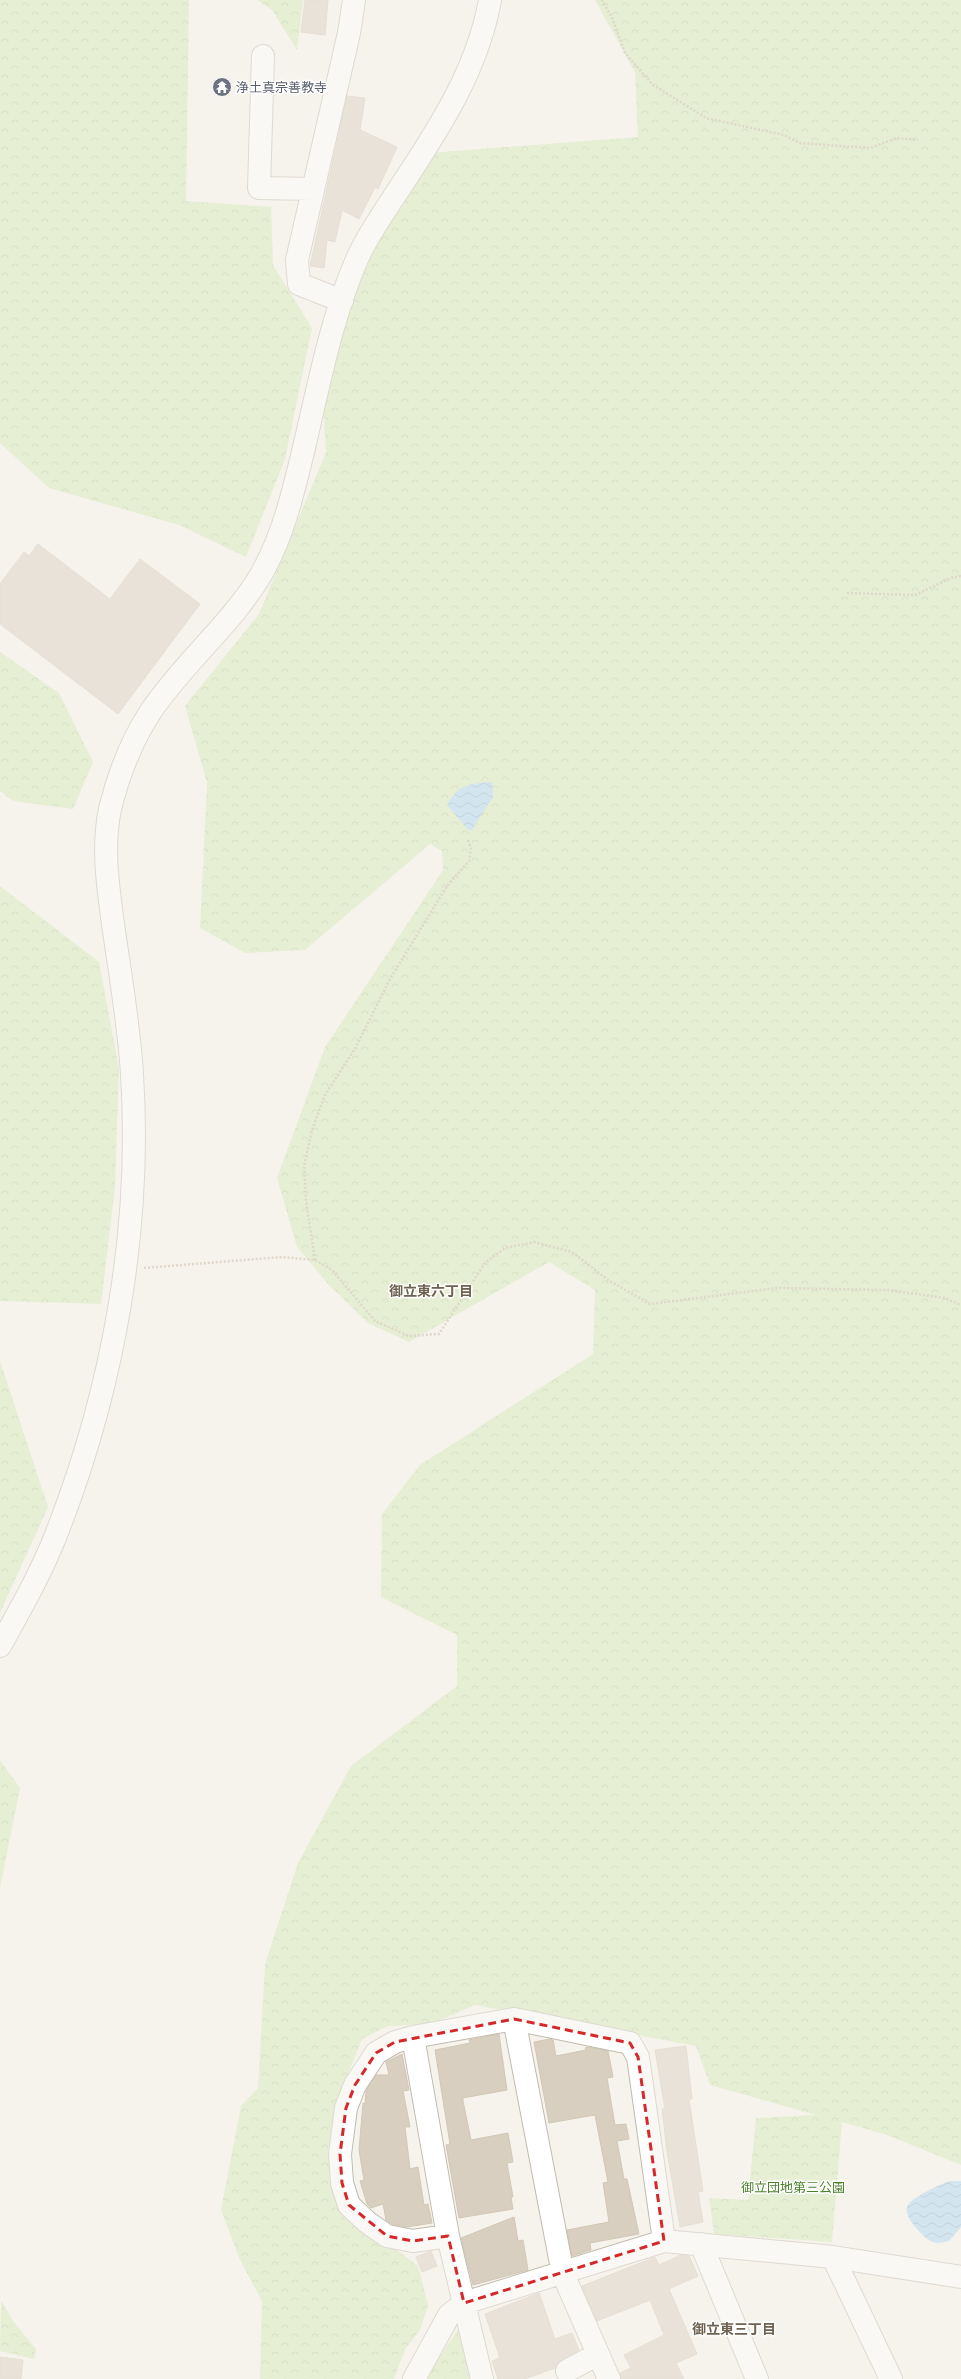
<svg xmlns="http://www.w3.org/2000/svg" width="961" height="2379" viewBox="0 0 961 2379" font-family="'Space Grotesk','Noto Sans JP',sans-serif">
<style>
.forest{fill:url(#forest-crowns)}
.water{fill:url(#water-waves)}
.building{fill:#d8cfc1;stroke:#d3c7b4}
.lines{fill:none;stroke-linecap:round;stroke-linejoin:round}
.minor-casing{stroke:#c2bbae;stroke-width:24}
.path{stroke:#c4b79f;stroke-width:2.5;stroke-dasharray:2 2;stroke-linecap:butt}
.minor{stroke:#fff;stroke-width:22}
.marked{fill:none;stroke:#d62828;stroke-width:3;stroke-dasharray:8 5;stroke-linejoin:round}
.labels{text-anchor:middle;stroke-width:3;stroke-linejoin:round;paint-order:stroke}
.worship-label{font-size:13px;fill:#5b616d;stroke:#fff;text-anchor:start}
.park-label{font-size:13px;fill:#4a7f2a;stroke:#fff}
.neighbourhood-label{font-size:14px;font-weight:bold;fill:#6e6250;stroke:#fff}
</style>
<defs>
<pattern id="forest-crowns" width="20" height="18" patternUnits="userSpaceOnUse"><rect width="20" height="18" fill="#d2eab5"/><path d="M2 6a3 3 0 1 1 6 0M12 15a3 3 0 1 1 6 0" fill="none" stroke="#b6ca9c"/></pattern>
<pattern id="water-waves" width="16" height="10" patternUnits="userSpaceOnUse"><rect width="16" height="10" fill="#a9d4f2"/><path d="M0 5q4-4 8 0t8 0" fill="none" stroke="#8caec5"/></pattern>
</defs>
<rect width="100%" height="100%" fill="#f6f3ec"/>
<path class="forest" d="M 0,0 L 189,0 L 186,201 L 271,207 L 273,265 L 312,328 L 285,459 L 246,557 L 179,525 L 49,488 L 0,443 Z
M 257,0 L 303,0 L 297,50 L 272,10 Z
M 595,0 L 961,0 L 961,2165 L 887,2135 L 842,2122 L 832,2242 L 714,2234 L 709,2198 L 748,2200 L 756,2118 L 816,2115 L 710,2085 L 696,2046 L 475,2005 L 431,2024 L 388,2026 L 362,2039 L 342,2089 L 328,2150 L 338,2206 L 418,2266 L 428,2305 L 420,2330 L 405,2349 L 394,2379 L 260,2379 L 262,2301 L 239,2258 L 221,2210 L 241,2106 L 258,2088 L 265,1964 L 298,1863 L 351,1766 L 457,1686 L 457,1635 L 381,1597 L 382,1514 L 420,1465 L 593,1354 L 595,1290 L 549,1262 L 409,1342 L 368,1323 L 328,1284 L 297,1247 L 277,1178 L 325,1047 L 443,870 L 442,851 L 430,844 L 305,950 L 245,953 L 200,928 L 207,783 L 185,706 L 259,614 L 326,452 L 323,402 L 368,249 L 429,153 L 638,137 L 635,72 Z
M 0,652 L 59,693 L 93,762 L 73,809 L 13,801 L 0,791 Z
M 0,886 L 99,962 L 119,1069 L 115,1187 L 101,1304 L 0,1301 Z
M 0,1361 L 48,1507 L 0,1613 Z
M 0,1760 L 20,1788 L 0,1888 Z
M 1,2300 L 13,2321 L 36,2349 L 34,2359 L 0,2351 Z
M 462,2324 L 476,2379 L 426,2379 L 430,2371 Z"/>
<path class="water" d="M 492,782 L 493,797 L 472,830 L 468,830 L 447,805 C 458,784 469,784 492,782 Z
M 950,2181 L 961,2181 L 961,2227 L 949,2241 C 944,2242 938,2244 933,2242 C 924,2239 901,2215 908,2205 C 913,2197 940,2184 950,2181 Z"/>
<path class="building" d="M 305,0 L 328,0 L 325,35 L 301,32 Z
M 347,96 L 365,98 L 360,130 L 397,147 L 378,189 L 375,187 L 359,219 L 342,210 L 335,242 L 327,240 L 324,268 L 310,266 Z
M 38,544 L 110,599 L 140,559 L 200,604 L 118,714 L 0,624 L 0,584 L 24,552 L 29,556 Z
M 499,2034 L 507,2090 L 463,2098 L 463,2101 L 471,2140 L 508,2133 L 513,2162 L 507,2163 L 513,2197 L 511,2197 L 513,2209 L 459,2218 L 446,2145 L 450,2144 L 435,2050 L 470,2043 L 469,2040 Z
M 550,2039 L 553,2040 L 556,2056 L 586,2050 L 585,2048 L 588,2047 L 608,2051 L 613,2077 L 607,2078 L 615,2125 L 626,2124 L 629,2139 L 617,2141 L 624,2179 L 627,2179 L 639,2234 L 590,2243 L 591,2250 L 572,2256 L 567,2230 L 609,2222 L 603,2183 L 608,2182 L 595,2115 L 549,2123 L 534,2042 Z
M 686,2046 L 692,2099 L 689,2099 L 703,2191 L 698,2192 L 703,2222 L 680,2227 L 667,2151 L 662,2109 L 665,2109 L 655,2050 Z
M 402,2054 L 409,2090 L 403,2091 L 410,2127 L 405,2127 L 410,2169 L 418,2167 L 424,2205 L 428,2204 L 432,2223 L 407,2227 L 392,2224 L 386,2220 L 383,2204 L 371,2208 L 367,2204 L 360,2181 L 364,2180 L 359,2150 L 363,2103 L 365,2104 L 366,2091 L 376,2075 L 389,2075 L 386,2062 Z
M 514,2217 L 518,2241 L 523,2240 L 528,2270 L 473,2285 L 461,2238 Z
M 431,2251 L 437,2266 L 422,2272 L 416,2257 Z
M 681,2255 L 689,2256 L 698,2276 L 669,2289 L 697,2354 L 676,2363 L 684,2379 L 621,2379 L 620,2373 L 631,2368 L 624,2355 L 664,2335 L 650,2300 L 597,2321 L 582,2286 L 655,2257 L 659,2265 Z
M 539,2293 L 555,2339 L 572,2333 L 579,2350 L 561,2360 L 555,2368 L 525,2379 L 498,2379 L 492,2361 L 500,2358 L 485,2314 Z
M 0,2357 L 23,2360 L 21,2379 L 0,2379 Z"/>
<g class="lines">
<defs>
<path id="minor" d="M 263,56 L 259,188 L 313,189
M 342,301 L 299,284 L 297,260 L 349,33 L 354,0
M 0,1646 C 20,1610 41,1573 56,1535 C 113,1390 142,1230 132,1074 C 129,1024 120,974 113,924 C 108,886 102,848 110,809 C 118,776 132,740 151,711 C 184,662 232,624 262,573 C 283,535 292,497 302,456 C 318,390 330,321 357,259 C 369,232 387,208 403,183 C 440,127 478,68 490,0
M 514,2019 L 563,2274 L 609,2379
M 413,2037 L 395,2042 L 376,2053 L 355,2085 L 346,2108 L 340,2154 L 342,2183 L 349,2205 L 367,2222 L 387,2236 L 413,2241 L 448,2236
M 701,2244 L 757,2379
M 833,2257 L 891,2379
M 567,2371 L 598,2354
M 414,2379 L 449,2315 L 464,2303 L 664,2241 L 833,2257 L 961,2277
M 482,2379 L 448,2236 L 413,2037 L 514,2019 L 630,2043 L 638,2057 L 664,2241"/>
</defs>
<use href="#minor" class="minor-casing"/>
<path class="path" d="M 602,0 L 612,18 L 625,53 L 652,84 L 706,118 L 784,135 L 799,143 L 870,148 L 897,138 L 916,140
M 847,593 L 915,595 L 951,578 L 961,576
M 315,1260 L 306,1201 L 304,1166 L 312,1130 L 325,1095 L 356,1047 L 390,979 L 447,886 L 469,861 L 471,849 L 468,840
M 144,1268 L 282,1257 L 315,1260 L 332,1270 L 375,1321 L 409,1336 L 439,1334 L 485,1263 L 505,1248 L 534,1242 L 572,1252 L 608,1280 L 650,1304 L 777,1288 L 888,1290 L 945,1298 L 961,1305"/>
<use href="#minor" class="minor"/>
</g>
<path d="M0 0H961V2379H0ZM 514,2019 L 630,2043 L 638,2057 L 664,2241 L 464,2303 L 448,2236 L 413,2241 L 387,2236 L 349,2205 L 342,2183 L 340,2154 L 346,2108 L 355,2085 L 376,2053 L 395,2042 Z" fill="#f6f3ec" fill-opacity=".55" fill-rule="evenodd"/>
<path class="marked" d="M 514,2019 L 630,2043 L 638,2057 L 664,2241 L 464,2303 L 448,2236 L 413,2241 L 387,2236 L 349,2205 L 342,2183 L 340,2154 L 346,2108 L 355,2085 L 376,2053 L 395,2042 Z"/>
<defs>
<symbol id="temple-disc" viewBox="-11 -11 22 22"><circle r="9.5" fill="#6b7280" stroke="#fff"/><path d="M0-6L5-2H3V0L6.5 2.5H4V6H1.5V3h-3V6H-4V2.5H-6.5L-3 0V-2H-5Z" fill="#fff"/></symbol>
</defs>
<g fill-rule="evenodd">
<use href="#temple-disc" x="211" y="76" width="22" height="22"/>
</g>
<g class="labels">
<g class="worship-label">
<text x="236" y="92">浄土真宗善教寺</text>
</g>
<g class="park-label">
<text x="793" y="2192">御立団地第三公園</text>
</g>
<g class="neighbourhood-label">
<text x="431" y="1296">御立東六丁目</text>
<text x="734" y="2334">御立東三丁目</text>
</g>
</g>
</svg>
